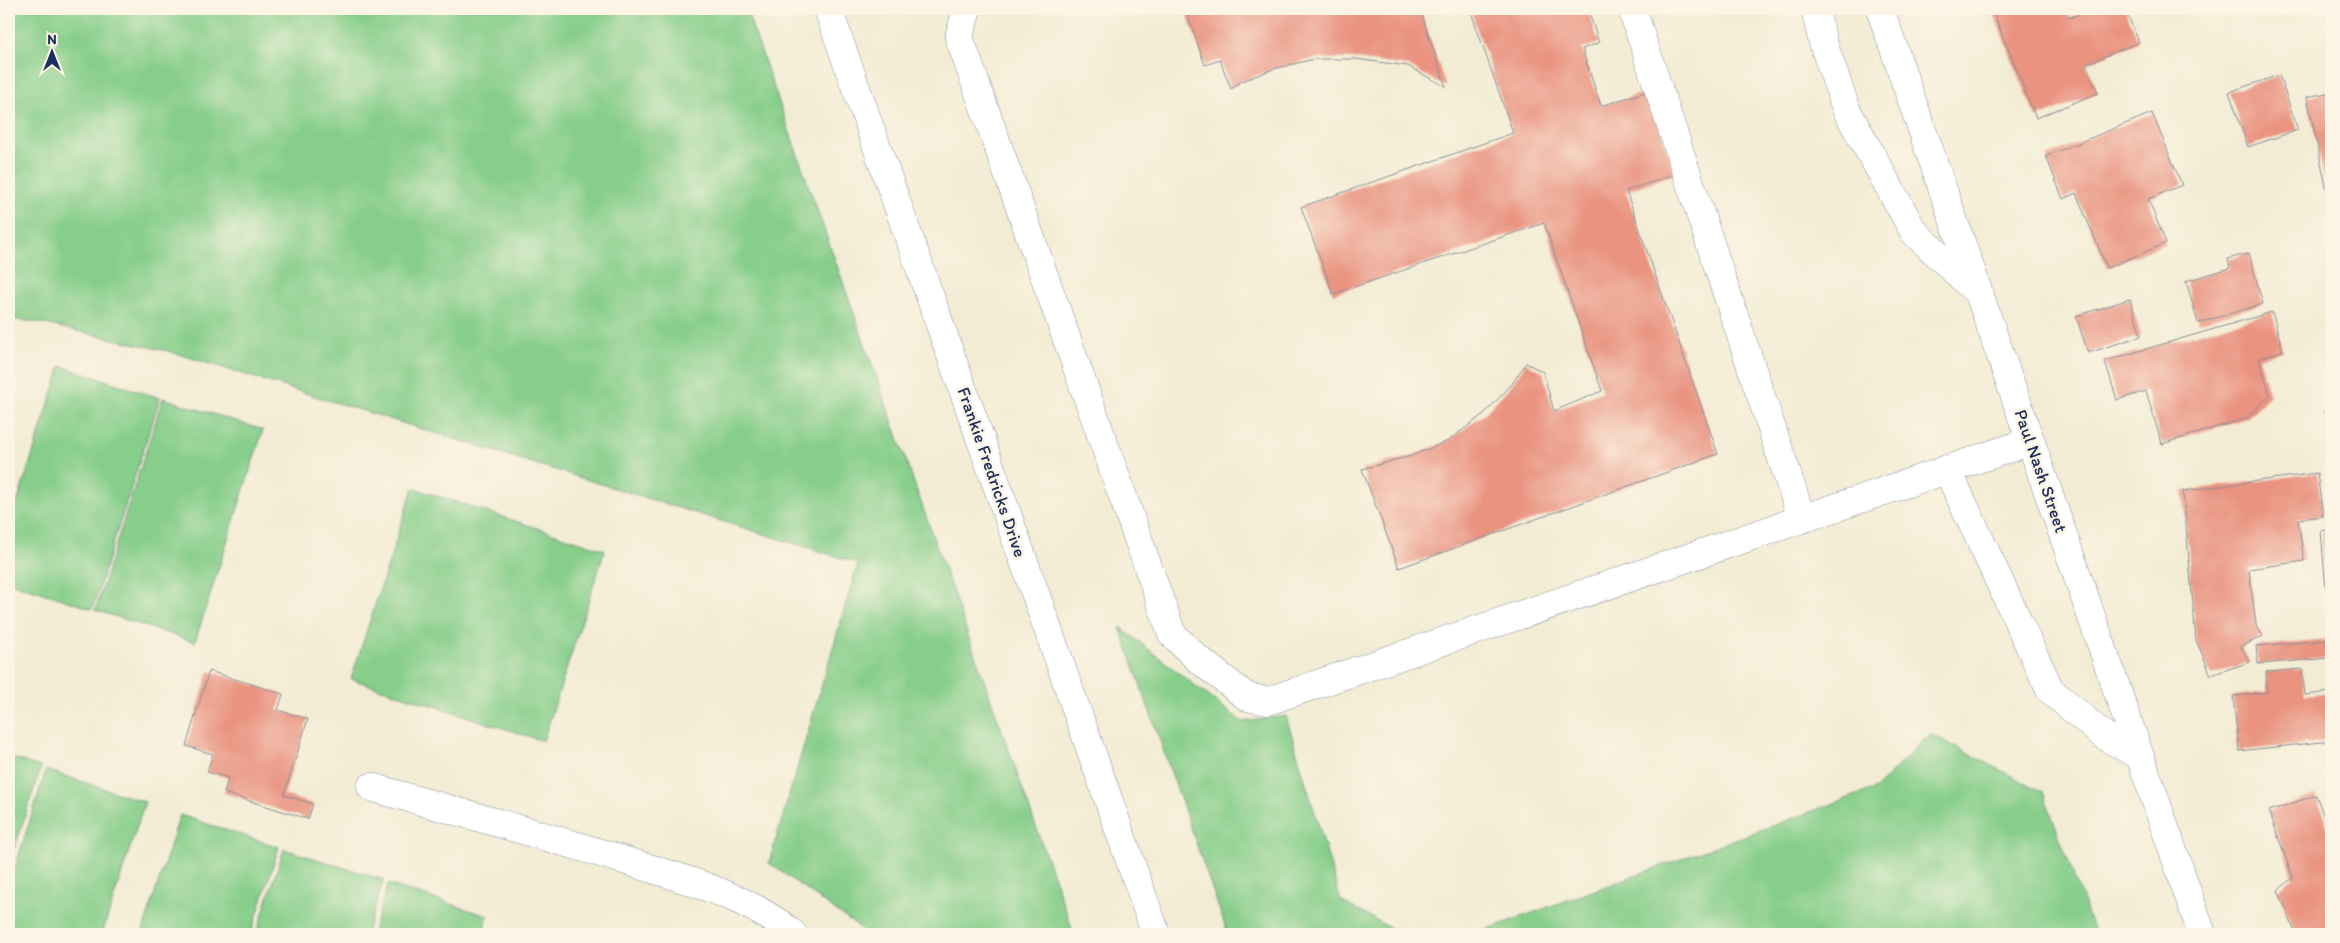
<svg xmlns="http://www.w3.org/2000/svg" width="2340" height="943" viewBox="0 0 2340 943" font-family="Itim,sans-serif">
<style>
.green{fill:#86ce89;stroke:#507e74}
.building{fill:#e99380}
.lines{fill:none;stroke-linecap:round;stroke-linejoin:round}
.minor-casing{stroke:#878e99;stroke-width:29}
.minor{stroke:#fff;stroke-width:28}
.labels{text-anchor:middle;stroke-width:5;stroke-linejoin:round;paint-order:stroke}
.street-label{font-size:18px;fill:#1b2f5e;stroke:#fcf5e5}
</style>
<rect width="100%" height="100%" fill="#fcf5e5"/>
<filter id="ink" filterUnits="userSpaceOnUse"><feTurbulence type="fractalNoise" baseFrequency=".02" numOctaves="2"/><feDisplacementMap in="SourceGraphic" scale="10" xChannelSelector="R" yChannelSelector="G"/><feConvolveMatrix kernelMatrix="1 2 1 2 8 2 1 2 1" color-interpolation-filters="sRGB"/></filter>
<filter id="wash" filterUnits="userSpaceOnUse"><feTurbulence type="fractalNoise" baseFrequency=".0096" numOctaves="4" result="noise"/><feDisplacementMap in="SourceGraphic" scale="20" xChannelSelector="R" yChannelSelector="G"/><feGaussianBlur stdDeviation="1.12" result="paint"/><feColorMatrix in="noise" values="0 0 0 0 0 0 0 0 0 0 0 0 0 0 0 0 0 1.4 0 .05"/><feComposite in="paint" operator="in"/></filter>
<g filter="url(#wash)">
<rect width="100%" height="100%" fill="#f3ecd4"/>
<path class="green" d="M 9,9 L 746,9 L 1074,934 L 868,934 L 769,863 L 858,563 L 168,351 L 36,322 L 9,319 Z
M 61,366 L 160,398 L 92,609 L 9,582 L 9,528 Z
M 163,398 L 263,430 L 195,642 L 95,610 Z
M 413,488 L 605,550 L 543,741 L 351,679 Z
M 1120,627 L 1242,722 L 1286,716 L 1341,901 L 1401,934 L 1228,934 Z
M 1930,734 L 2043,792 L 2095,934 L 1474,934 L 1876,788 Z
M 9,757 L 41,767 L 9,865 Z
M 46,770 L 145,802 L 102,934 L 9,934 L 9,886 Z
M 180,815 L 279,847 L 251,934 L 142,934 Z
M 284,849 L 384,880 L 366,934 L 256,934 Z
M 388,884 L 488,916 L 482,934 L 372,934 Z"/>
<g id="blocks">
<path class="building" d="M 1185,9 L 1420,9 L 1446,87 L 1408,66 L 1355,59 L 1314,59 L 1273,69 L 1240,82 L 1231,89 L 1220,60 L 1205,65 Z
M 1470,9 L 1588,9 L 1599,43 L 1582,49 L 1601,106 L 1648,91 L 1675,174 L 1626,191 L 1718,454 L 1399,568 L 1362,469 L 1411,456 L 1448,441 L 1485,413 L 1512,384 L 1526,363 L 1543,372 L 1554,411 L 1602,391 L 1544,223 L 1333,294 L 1301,207 L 1513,133 Z
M 2001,9 L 2066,9 L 2069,18 L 2091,9 L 2125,9 L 2139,42 L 2086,64 L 2098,93 L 2036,118 L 1993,12 Z
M 2279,75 L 2298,130 L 2248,147 L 2229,92 Z
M 2331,92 L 2331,190 L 2327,191 L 2307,97 Z
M 2152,113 L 2182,185 L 2148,199 L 2166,243 L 2107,268 L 2076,193 L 2063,199 L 2046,156 Z
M 2249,253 L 2263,304 L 2198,323 L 2186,281 L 2230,268 L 2228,259 Z
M 2130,299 L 2141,336 L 2088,353 L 2076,316 Z
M 2272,312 L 2283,351 L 2259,358 L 2270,395 L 2247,418 L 2162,444 L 2146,391 L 2117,400 L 2105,361 Z
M 2331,409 L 2331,428 L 2325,411 Z
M 2317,473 L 2323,516 L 2298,519 L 2304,561 L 2249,569 L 2256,625 L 2263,636 L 2241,647 L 2250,662 L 2211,675 L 2196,640 L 2183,491 Z
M 2331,529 L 2331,588 L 2326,590 L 2321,531 Z
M 2330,640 L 2331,658 L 2258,664 L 2256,646 Z
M 2302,669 L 2305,695 L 2331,692 L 2331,741 L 2239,751 L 2233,696 L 2267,692 L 2266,672 Z
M 209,671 L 283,694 L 278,710 L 308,719 L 284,795 L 313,804 L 308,819 L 224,793 L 228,778 L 207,772 L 213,754 L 186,746 Z
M 2316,795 L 2331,836 L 2331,934 L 2296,934 L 2278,890 L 2293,878 L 2269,811 Z"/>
</g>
</g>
<g filter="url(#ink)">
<use href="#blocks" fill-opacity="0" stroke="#878e99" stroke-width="1"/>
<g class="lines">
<defs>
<path id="minor" d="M 828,9 L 1156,934
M 967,9 L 959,37 L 1172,634 L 1198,659 L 1247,697 L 1268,701 L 2031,441
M 1632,9 L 1802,519
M 1815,9 L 1823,43 L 1847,111 L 1914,232 L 1976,291
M 1880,9 L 2202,934
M 1947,469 L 2050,690 L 2103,735 L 2140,756
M 371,787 C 454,811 537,833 620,859 C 677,877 746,894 793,934"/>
</defs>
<use href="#minor" class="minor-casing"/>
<use href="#minor" class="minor"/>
</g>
</g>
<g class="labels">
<g class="street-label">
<text transform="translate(2041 471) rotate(71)" y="6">Paul Nash Street</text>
<text transform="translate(992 472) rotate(71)" y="6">Frankie Fredricks Drive</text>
</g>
</g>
<rect width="2340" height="943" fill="none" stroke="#fcf5e5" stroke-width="30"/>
<g transform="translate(52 52)" stroke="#fcf5e5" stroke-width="4" paint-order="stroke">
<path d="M0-4L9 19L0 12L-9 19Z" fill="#1b2f5e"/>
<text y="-8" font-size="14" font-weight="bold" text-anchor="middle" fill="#1b2f5e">N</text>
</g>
</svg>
